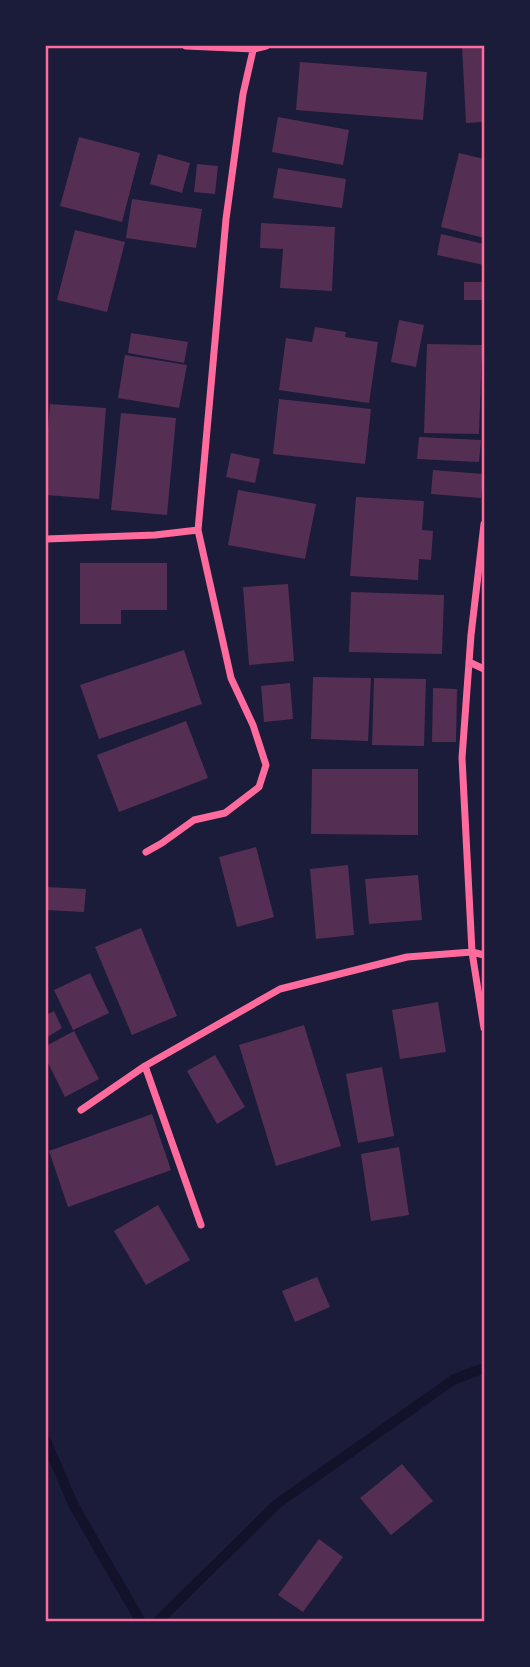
<svg xmlns="http://www.w3.org/2000/svg" width="530" height="1667" viewBox="0 0 530 1667" font-family="'Work Sans',sans-serif">
<style>
.lines{fill:none;stroke-linecap:round;stroke-linejoin:round}
.stream{stroke:#12122b;stroke-width:10}
.building{fill:#542f53}
.minor{stroke:#ff6b9d;stroke-width:7}
.neatline{fill:none;stroke:#ff6b9d;stroke-width:2.5}
</style>
<rect width="100%" height="100%" fill="#1b1b3a"/>
<g class="lines">
<path class="stream" d="M 46,1441 L 74,1506 L 141,1622
M 157,1622 L 277,1504 L 453,1380 L 484,1368"/>
</g>
<path class="building" d="M 462,46 L 484,46 L 484,122 L 466,123 Z
M 300,62 L 427,72 L 423,120 L 296,110 Z
M 278,117 L 349,130 L 343,165 L 272,152 Z
M 79,137 L 140,153 L 122,222 L 60,206 Z
M 459,153 L 484,159 L 484,238 L 441,227 Z
M 158,154 L 190,163 L 182,193 L 150,184 Z
M 197,164 L 218,166 L 215,194 L 194,192 Z
M 278,168 L 346,179 L 342,208 L 273,198 Z
M 132,199 L 202,209 L 196,248 L 126,238 Z
M 261,223 L 335,227 L 332,291 L 280,288 L 283,249 L 260,248 Z
M 75,230 L 125,242 L 107,312 L 57,300 Z
M 441,234 L 484,244 L 484,265 L 437,255 Z
M 464,282 L 484,282 L 484,300 L 464,300 Z
M 399,320 L 424,325 L 416,367 L 391,362 Z
M 315,327 L 346,332 L 345,337 L 378,342 L 369,403 L 279,390 L 286,338 L 312,342 Z
M 131,333 L 188,342 L 184,363 L 128,353 Z
M 427,344 L 482,345 L 479,434 L 424,433 Z
M 125,355 L 187,365 L 179,408 L 118,398 Z
M 279,399 L 371,409 L 365,464 L 273,454 Z
M 50,404 L 106,408 L 99,499 L 46,495 L 46,453 Z
M 121,413 L 176,418 L 167,515 L 111,510 Z
M 419,437 L 481,440 L 479,462 L 417,459 Z
M 231,453 L 260,459 L 255,483 L 226,477 Z
M 433,470 L 483,474 L 481,498 L 431,494 Z
M 238,490 L 316,504 L 305,559 L 228,545 Z
M 356,497 L 424,501 L 422,530 L 433,531 L 431,560 L 419,559 L 418,580 L 350,576 Z
M 80,563 L 167,563 L 167,610 L 121,610 L 121,624 L 80,624 Z
M 288,584 L 294,661 L 249,665 L 243,587 Z
M 351,592 L 444,595 L 442,654 L 349,652 Z
M 184,650 L 202,704 L 99,739 L 80,685 Z
M 313,677 L 371,678 L 368,741 L 311,739 Z
M 374,678 L 426,679 L 424,746 L 372,745 Z
M 290,683 L 293,719 L 264,722 L 261,686 Z
M 433,688 L 457,689 L 456,742 L 432,742 Z
M 186,721 L 208,778 L 119,812 L 97,755 Z
M 312,769 L 418,769 L 418,835 L 311,834 Z
M 256,847 L 274,917 L 237,927 L 219,857 Z
M 348,865 L 354,935 L 316,939 L 310,869 Z
M 418,875 L 422,920 L 369,924 L 365,879 Z
M 46,887 L 86,889 L 84,912 L 46,910 Z
M 141,928 L 177,1016 L 132,1035 L 95,947 Z
M 90,973 L 109,1013 L 73,1030 L 54,990 Z
M 438,1002 L 446,1052 L 400,1059 L 392,1010 Z
M 54,1011 L 62,1028 L 46,1038 L 46,1015 Z
M 304,1025 L 341,1146 L 276,1166 L 239,1045 Z
M 74,1031 L 99,1079 L 65,1097 L 46,1059 L 46,1046 Z
M 215,1055 L 245,1107 L 217,1124 L 187,1071 Z
M 382,1067 L 394,1136 L 358,1143 L 346,1074 Z
M 152,1114 L 171,1170 L 68,1207 L 49,1151 Z
M 399,1147 L 409,1215 L 371,1221 L 361,1154 Z
M 158,1205 L 190,1260 L 146,1285 L 114,1231 Z
M 317,1277 L 330,1307 L 295,1322 L 282,1291 Z
M 402,1464 L 433,1501 L 391,1535 L 360,1498 Z
M 319,1539 L 343,1557 L 303,1612 L 278,1595 Z"/>
<g class="lines">
<path class="minor" d="M 186,46 L 254,49 L 266,46
M 484,524 L 471,635 L 462,758 L 472,952 L 484,1028
M 46,539 L 155,535 L 198,530
M 469,662 L 484,669
M 146,852 L 162,843 L 194,820 L 225,813 L 259,787 L 266,765 L 253,725 L 231,678 L 198,530 L 226,219 L 243,94 L 254,46
M 145,1066 L 201,1225
M 81,1110 L 145,1066 L 280,989 L 407,957 L 472,952 L 484,955"/>
</g>
<rect width="530" height="1667" fill="none" stroke="#1b1b3a" stroke-width="94"/>
<rect x="47" y="47" width="436" height="1573" class="neatline"/>
</svg>
